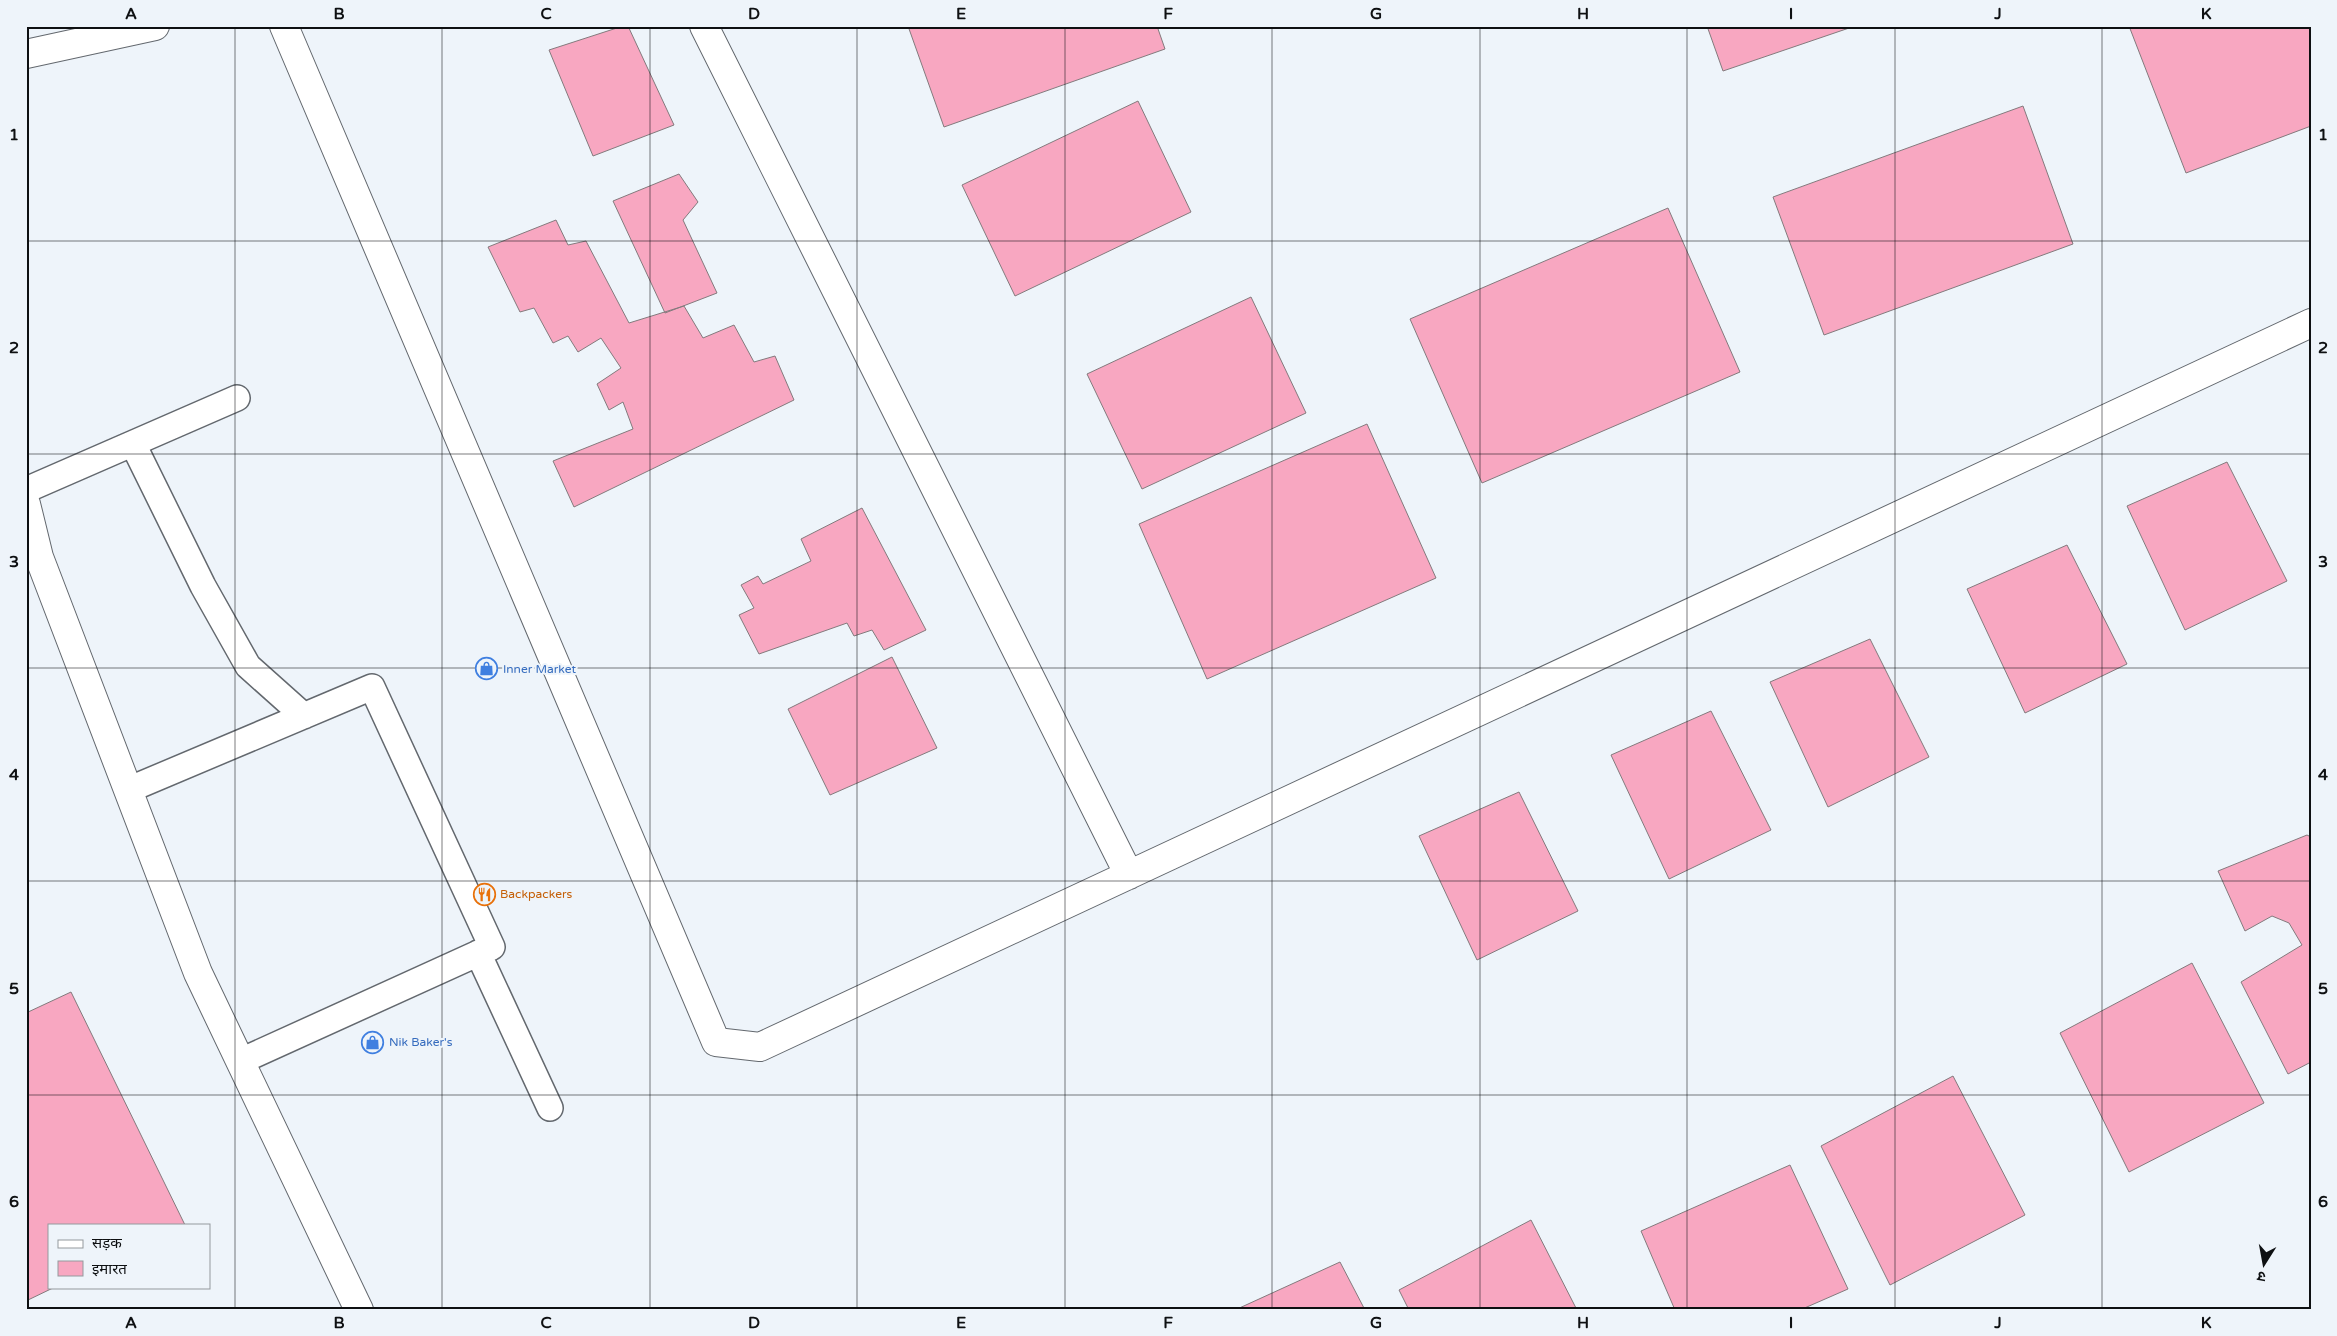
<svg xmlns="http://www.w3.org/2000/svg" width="2337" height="1336" viewBox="0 0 2337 1336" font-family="'Varela Round','Noto Sans Devanagari',sans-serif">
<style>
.building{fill:#f8a7c1;stroke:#837a7d}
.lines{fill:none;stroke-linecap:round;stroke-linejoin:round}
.service-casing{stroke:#63686e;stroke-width:28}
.minor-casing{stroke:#63686e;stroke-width:30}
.service{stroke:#fff;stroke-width:25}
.minor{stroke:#fff;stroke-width:28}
.grid{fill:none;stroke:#0e1012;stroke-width:1;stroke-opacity:0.55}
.labels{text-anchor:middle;stroke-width:4;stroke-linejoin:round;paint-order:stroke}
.shop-label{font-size:12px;fill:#366cbe;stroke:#eef4fa;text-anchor:start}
.food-label{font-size:12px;fill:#c56008;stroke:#eef4fa;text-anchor:start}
.neatline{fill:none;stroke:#0e1012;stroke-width:2}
.grid-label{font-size:16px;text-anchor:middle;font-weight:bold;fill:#0e1012}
</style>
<rect width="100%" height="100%" fill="#eef4fa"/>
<path class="building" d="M 623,26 L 628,26 L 674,125 L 593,156 L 549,50 Z
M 908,26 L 1157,26 L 1165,49 L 944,127 Z
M 1707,26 L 1855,26 L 1723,71 Z
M 2129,26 L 2311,26 L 2311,126 L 2186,173 Z
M 1138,101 L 1191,212 L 1015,296 L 962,185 Z
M 2023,106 L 2073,244 L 1824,335 L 1773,197 Z
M 679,174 L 698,202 L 683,220 L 717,293 L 665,313 L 613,201 Z
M 1668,208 L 1740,372 L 1482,483 L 1410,319 Z
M 556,220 L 568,245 L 586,241 L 629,323 L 684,306 L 703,338 L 734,325 L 754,362 L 775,356 L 794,400 L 574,507 L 553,461 L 633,429 L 623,402 L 609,410 L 597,384 L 621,368 L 601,338 L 578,352 L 568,336 L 553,343 L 534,308 L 520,312 L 488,247 Z
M 1251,297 L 1306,413 L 1142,489 L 1087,374 Z
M 1367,424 L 1436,578 L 1207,679 L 1139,524 Z
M 2227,462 L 2287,581 L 2185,630 L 2127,506 Z
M 862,508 L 926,630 L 884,650 L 872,630 L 854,636 L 847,623 L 759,654 L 739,615 L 754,608 L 741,585 L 758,576 L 763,584 L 811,561 L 801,539 Z
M 2067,545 L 2127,664 L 2025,713 L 1967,589 Z
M 1870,639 L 1929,757 L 1828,807 L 1770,682 Z
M 892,657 L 937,748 L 830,795 L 788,709 Z
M 1711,711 L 1771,830 L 1669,879 L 1611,755 Z
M 1519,792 L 1578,911 L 1477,960 L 1419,836 Z
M 2307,835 L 2311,837 L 2311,1062 L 2288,1074 L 2241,982 L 2302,945 L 2289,923 L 2272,916 L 2245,931 L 2218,871 Z
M 2192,963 L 2264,1103 L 2129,1172 L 2060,1033 Z
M 71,992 L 185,1225 L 49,1225 L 49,1287 L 55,1287 L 28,1300 L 26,1013 Z
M 1953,1076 L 2025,1215 L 1890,1285 L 1821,1146 Z
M 1790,1165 L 1848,1289 L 1800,1310 L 1675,1310 L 1641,1231 Z
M 1531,1220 L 1577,1310 L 1409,1310 L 1399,1290 Z
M 1340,1262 L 1365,1310 L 1235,1310 Z"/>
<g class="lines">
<defs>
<path id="service" d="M 133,444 L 203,586 L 248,666 L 304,716
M 26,490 L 237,398
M 128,790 L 372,687 L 492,947 L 241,1061
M 478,953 L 550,1108"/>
<path id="minor" d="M 284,26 L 716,1042 L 760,1047 L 2311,323
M 704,26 L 1129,875
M 26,54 L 155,26
M 26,504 L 39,557 L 198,973 L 359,1310"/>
</defs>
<use href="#service" class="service-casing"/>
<use href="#minor" class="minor-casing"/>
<use href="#service" class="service"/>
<use href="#minor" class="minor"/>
</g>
<path class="grid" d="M 235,26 L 235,1310M 442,26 L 442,1310M 650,26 L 650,1310M 857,26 L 857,1310M 1065,26 L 1065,1310M 1272,26 L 1272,1310M 1480,26 L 1480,1310M 1687,26 L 1687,1310M 1895,26 L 1895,1310M 2102,26 L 2102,1310M 26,241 L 2311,241M 26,454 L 2311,454M 26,668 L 2311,668M 26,881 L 2311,881M 26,1095 L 2311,1095"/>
<defs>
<symbol id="shop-ring" viewBox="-11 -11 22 22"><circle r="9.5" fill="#eef4fa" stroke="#3f7fe0" stroke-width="1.5"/><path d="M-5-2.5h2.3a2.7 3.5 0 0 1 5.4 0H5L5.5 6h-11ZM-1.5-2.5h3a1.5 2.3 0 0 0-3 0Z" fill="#3f7fe0"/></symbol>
<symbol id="restaurant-ring" viewBox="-11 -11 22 22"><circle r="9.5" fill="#eef4fa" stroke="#e8710a" stroke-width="1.5"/><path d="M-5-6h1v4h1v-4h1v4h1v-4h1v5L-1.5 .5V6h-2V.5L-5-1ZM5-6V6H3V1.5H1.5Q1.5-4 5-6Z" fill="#e8710a"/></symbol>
</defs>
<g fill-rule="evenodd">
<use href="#shop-ring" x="474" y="656" width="25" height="25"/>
<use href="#restaurant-ring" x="472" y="882" width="25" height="25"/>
<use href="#shop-ring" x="360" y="1030" width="25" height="25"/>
</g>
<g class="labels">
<g class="shop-label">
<text x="503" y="673">Inner Market</text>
<text x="389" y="1046">Nik Baker's</text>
</g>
<g class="food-label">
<text x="500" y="898">Backpackers</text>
</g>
</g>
<rect width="2337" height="1336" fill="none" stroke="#eef4fa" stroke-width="55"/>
<rect x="48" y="1224" width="162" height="65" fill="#eef4fa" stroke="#94999d"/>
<rect x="58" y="1240" width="25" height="8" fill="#ffffff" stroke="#94999d"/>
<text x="92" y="1248" font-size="15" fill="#0e1012">सड़क</text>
<rect x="58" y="1261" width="25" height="15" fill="#f8a7c1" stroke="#94999d"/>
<text x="92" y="1274" font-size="15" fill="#0e1012">इमारत</text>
<g transform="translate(2264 1264) rotate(191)" stroke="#eef4fa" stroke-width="4" paint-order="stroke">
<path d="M0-4L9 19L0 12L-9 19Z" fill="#0e1012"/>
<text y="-8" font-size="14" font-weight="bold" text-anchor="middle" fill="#0e1012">उ</text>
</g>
<rect x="28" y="28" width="2282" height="1280" class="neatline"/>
<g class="grid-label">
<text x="131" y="19">A</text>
<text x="339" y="19">B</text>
<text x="546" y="19">C</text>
<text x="754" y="19">D</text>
<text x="961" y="19">E</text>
<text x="1168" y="19">F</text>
<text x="1376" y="19">G</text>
<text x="1583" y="19">H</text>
<text x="1791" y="19">I</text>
<text x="1998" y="19">J</text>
<text x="2206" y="19">K</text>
<text x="14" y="140">1</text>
<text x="2323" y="140">1</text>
<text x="14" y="353">2</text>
<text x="2323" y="353">2</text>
<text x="14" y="567">3</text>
<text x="2323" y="567">3</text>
<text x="14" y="780">4</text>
<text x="2323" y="780">4</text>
<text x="14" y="994">5</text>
<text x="2323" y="994">5</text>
<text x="14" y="1207">6</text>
<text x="2323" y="1207">6</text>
<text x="131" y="1328">A</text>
<text x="339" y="1328">B</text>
<text x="546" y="1328">C</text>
<text x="754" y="1328">D</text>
<text x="961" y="1328">E</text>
<text x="1168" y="1328">F</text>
<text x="1376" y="1328">G</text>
<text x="1583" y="1328">H</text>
<text x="1791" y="1328">I</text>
<text x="1998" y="1328">J</text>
<text x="2206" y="1328">K</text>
</g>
</svg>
